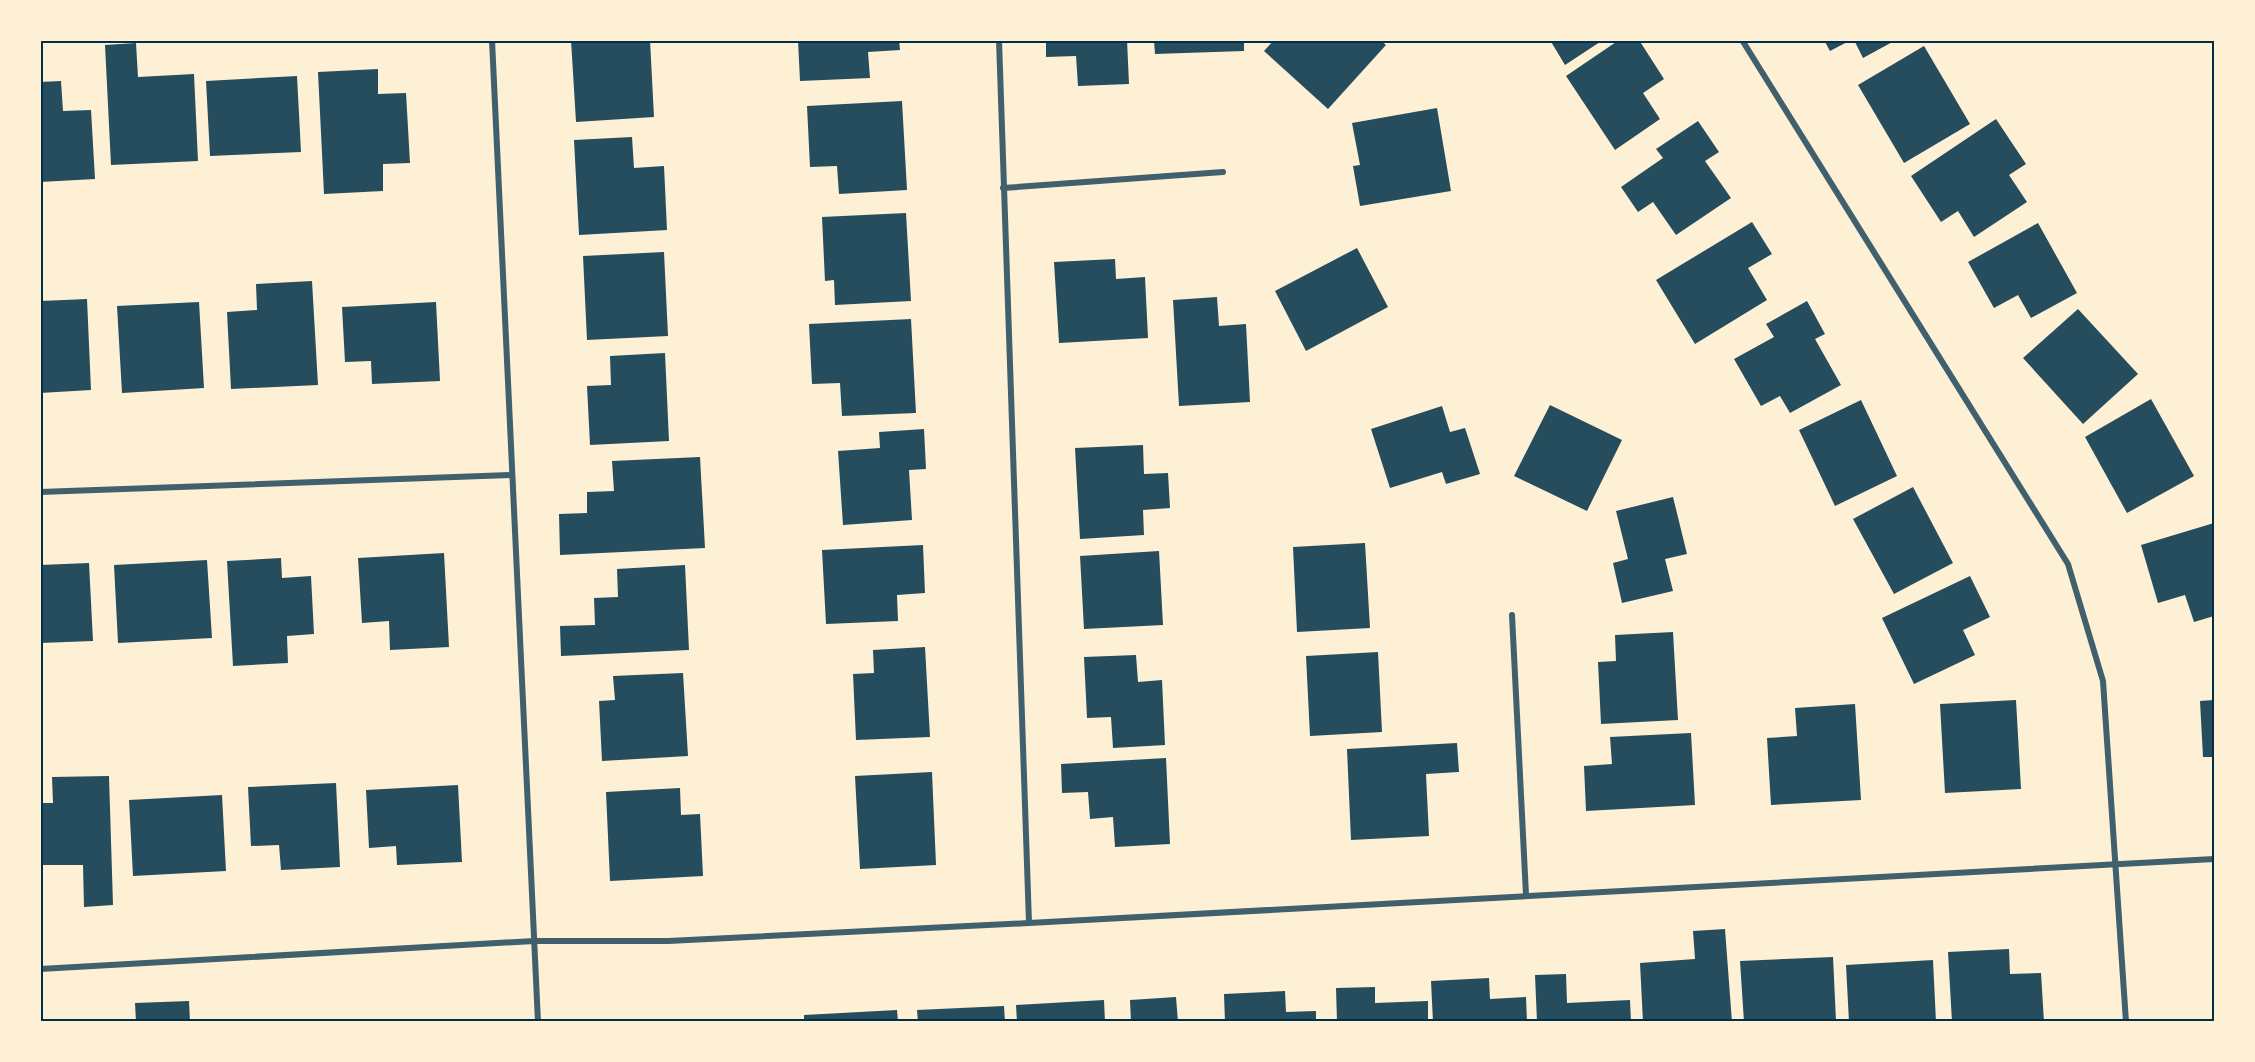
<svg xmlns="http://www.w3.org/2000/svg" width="2255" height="1062" viewBox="0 0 2255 1062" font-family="Mulish,sans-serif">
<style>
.building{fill:#264d5e}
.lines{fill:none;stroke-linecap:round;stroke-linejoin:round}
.minor{stroke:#3f606c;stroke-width:6}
.neatline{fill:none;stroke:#003049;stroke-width:2}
</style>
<rect width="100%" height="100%" fill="#fdf0d5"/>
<path class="building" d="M 571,40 L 650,40 L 654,117 L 576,122 Z
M 798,40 L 899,40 L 900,50 L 868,52 L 870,78 L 800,81 Z
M 1046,40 L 1127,40 L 1129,84 L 1078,86 L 1076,56 L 1046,57 Z
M 1154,40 L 1244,40 L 1244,51 L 1155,54 Z
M 1274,40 L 1380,40 L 1386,45 L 1328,109 L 1264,51 Z
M 1550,40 L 1603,40 L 1565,65 Z
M 1619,40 L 1639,40 L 1664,79 L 1643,93 L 1660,119 L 1615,150 L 1566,76 Z
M 1824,40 L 1851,40 L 1830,51 Z
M 1854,40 L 1896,40 L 1863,58 Z
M 136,43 L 138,77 L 194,74 L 198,161 L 111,165 L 105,45 Z
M 1924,46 L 1970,124 L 1904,163 L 1858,85 Z
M 378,69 L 378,94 L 406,93 L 410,163 L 383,164 L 383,191 L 324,194 L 318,72 Z
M 297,76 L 301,152 L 210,156 L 206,81 Z
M 61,81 L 63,111 L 91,110 L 95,179 L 40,182 L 40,82 Z
M 902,101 L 907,190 L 839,194 L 837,166 L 810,167 L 807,106 Z
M 1437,108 L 1451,191 L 1360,206 L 1353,166 L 1360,165 L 1352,123 Z
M 1996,119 L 2026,164 L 2009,175 L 2027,202 L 1974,237 L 1958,211 L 1941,222 L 1911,176 Z
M 1698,121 L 1719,152 L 1705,161 L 1731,198 L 1676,235 L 1653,202 L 1638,212 L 1621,187 L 1663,158 L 1656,149 Z
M 632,137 L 634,168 L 664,166 L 667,230 L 579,235 L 574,140 Z
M 906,213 L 911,301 L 835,305 L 834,280 L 825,281 L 822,217 Z
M 1752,222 L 1772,254 L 1748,268 L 1767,300 L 1695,344 L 1656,280 Z
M 2038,223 L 2077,293 L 2031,318 L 2018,295 L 1994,308 L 1968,262 Z
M 1357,248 L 1388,307 L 1306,351 L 1275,291 Z
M 664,252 L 668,336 L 587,340 L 583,256 Z
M 1115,259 L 1116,279 L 1145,277 L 1148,338 L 1059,343 L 1054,262 Z
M 312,281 L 318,385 L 231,389 L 227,312 L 257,310 L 256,284 Z
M 1217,297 L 1219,326 L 1246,324 L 1250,402 L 1179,406 L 1173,300 Z
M 87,299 L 91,390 L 40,393 L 40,301 Z
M 1807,301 L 1825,334 L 1815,339 L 1841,385 L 1790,413 L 1780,396 L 1761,406 L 1734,359 L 1774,337 L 1766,324 Z
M 199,302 L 204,388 L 122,393 L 117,306 Z
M 436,302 L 440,381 L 372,384 L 371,361 L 345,362 L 342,307 Z
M 2078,309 L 2138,374 L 2083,424 L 2023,358 Z
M 911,319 L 916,413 L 842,416 L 840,383 L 812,384 L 809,324 Z
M 665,353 L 669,441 L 590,445 L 587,386 L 611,385 L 610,356 Z
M 2151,399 L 2194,476 L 2127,513 L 2085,437 Z
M 1861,400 L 1897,476 L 1835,506 L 1799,430 Z
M 1550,405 L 1622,440 L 1587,511 L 1514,476 Z
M 1442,406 L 1450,432 L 1465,428 L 1480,474 L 1446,484 L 1442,472 L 1390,488 L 1371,429 Z
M 924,429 L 926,469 L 909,470 L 912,520 L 843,525 L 838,451 L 880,448 L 879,432 Z
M 1143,445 L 1144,474 L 1168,473 L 1170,508 L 1143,510 L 1144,535 L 1080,539 L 1075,448 Z
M 700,457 L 705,548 L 560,555 L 559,514 L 587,513 L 587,492 L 614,491 L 612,461 Z
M 1913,487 L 1953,563 L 1894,594 L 1853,519 Z
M 1673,497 L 1687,554 L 1665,559 L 1673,591 L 1622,603 L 1613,563 L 1628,559 L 1616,511 Z
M 2214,523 L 2214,616 L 2194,622 L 2185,595 L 2158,603 L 2141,545 Z
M 1365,543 L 1370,628 L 1297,632 L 1293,547 Z
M 923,545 L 925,593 L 897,595 L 898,621 L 826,624 L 822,550 Z
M 1159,551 L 1163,625 L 1084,629 L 1080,556 Z
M 444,553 L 449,647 L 390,650 L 389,621 L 362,623 L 358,558 Z
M 281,558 L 282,578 L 311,576 L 314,634 L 287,636 L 288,663 L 233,666 L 227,561 Z
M 207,560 L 212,638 L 118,643 L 114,565 Z
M 89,563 L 93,641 L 40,643 L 40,565 Z
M 685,565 L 689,650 L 561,656 L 560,626 L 595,625 L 594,598 L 618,597 L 617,569 Z
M 1970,576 L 1990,617 L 1963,630 L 1975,655 L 1914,684 L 1882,618 Z
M 1673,632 L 1678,720 L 1601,724 L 1598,662 L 1616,661 L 1615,635 Z
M 925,647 L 930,737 L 856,740 L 853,674 L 874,673 L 873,650 Z
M 1378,652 L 1382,732 L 1310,736 L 1306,656 Z
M 1136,655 L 1138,682 L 1162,680 L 1165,745 L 1113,748 L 1111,717 L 1087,718 L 1084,657 Z
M 683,673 L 688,756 L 602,761 L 599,701 L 615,700 L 613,676 Z
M 2016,700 L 2021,789 L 1945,793 L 1940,704 Z
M 2214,700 L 2214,757 L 2203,757 L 2200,701 Z
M 1855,704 L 1861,800 L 1771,805 L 1767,738 L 1797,736 L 1795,708 Z
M 1691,733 L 1695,805 L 1586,811 L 1584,766 L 1612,764 L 1610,737 Z
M 1457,743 L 1459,772 L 1426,774 L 1429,836 L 1351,840 L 1347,749 Z
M 1166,758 L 1170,844 L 1115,847 L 1113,817 L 1090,819 L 1088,792 L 1062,793 L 1061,764 Z
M 932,772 L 936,865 L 860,869 L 855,776 Z
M 109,776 L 113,905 L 84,907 L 83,865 L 40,865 L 40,803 L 53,803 L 52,777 Z
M 336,783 L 340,867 L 281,870 L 279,845 L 251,846 L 248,787 Z
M 458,785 L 462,862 L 397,865 L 396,846 L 369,848 L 366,790 Z
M 680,788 L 681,815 L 700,814 L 703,876 L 610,881 L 606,792 Z
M 222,795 L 226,871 L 133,876 L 129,800 Z
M 1725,929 L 1732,1022 L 1643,1022 L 1640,963 L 1695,959 L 1693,931 Z
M 2009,949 L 2010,974 L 2041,973 L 2044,1022 L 1952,1022 L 1948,952 Z
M 1833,957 L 1836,1021 L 1744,1022 L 1740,961 Z
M 1933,960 L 1936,1022 L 1849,1022 L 1846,965 Z
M 1566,974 L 1567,1003 L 1630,1000 L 1631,1022 L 1537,1022 L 1535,975 Z
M 1489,978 L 1490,999 L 1526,997 L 1527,1022 L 1433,1022 L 1431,981 Z
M 1375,987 L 1375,1003 L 1428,1001 L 1428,1022 L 1337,1022 L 1336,988 Z
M 1285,991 L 1286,1012 L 1316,1011 L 1316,1022 L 1225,1022 L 1224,994 Z
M 1176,997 L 1178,1022 L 1131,1022 L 1130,1000 Z
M 1104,1000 L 1105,1022 L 1017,1022 L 1016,1005 Z
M 189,1001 L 190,1022 L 136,1022 L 135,1003 Z
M 1004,1006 L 1005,1022 L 918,1022 L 917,1010 Z
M 897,1010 L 898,1022 L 804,1022 L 804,1015 Z"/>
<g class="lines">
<path class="minor" d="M 492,40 L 538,1022
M 999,40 L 1029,923
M 1742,40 L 2068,564 L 2103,681 L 2126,1022
M 1003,188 L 1223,172
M 40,492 L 512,475
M 1512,615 L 1526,895
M 40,969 L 534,941 L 668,941 L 1029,923 L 2214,859"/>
</g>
<rect width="2255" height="1062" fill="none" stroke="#fdf0d5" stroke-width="84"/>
<rect x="42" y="42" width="2171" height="978" class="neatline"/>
</svg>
